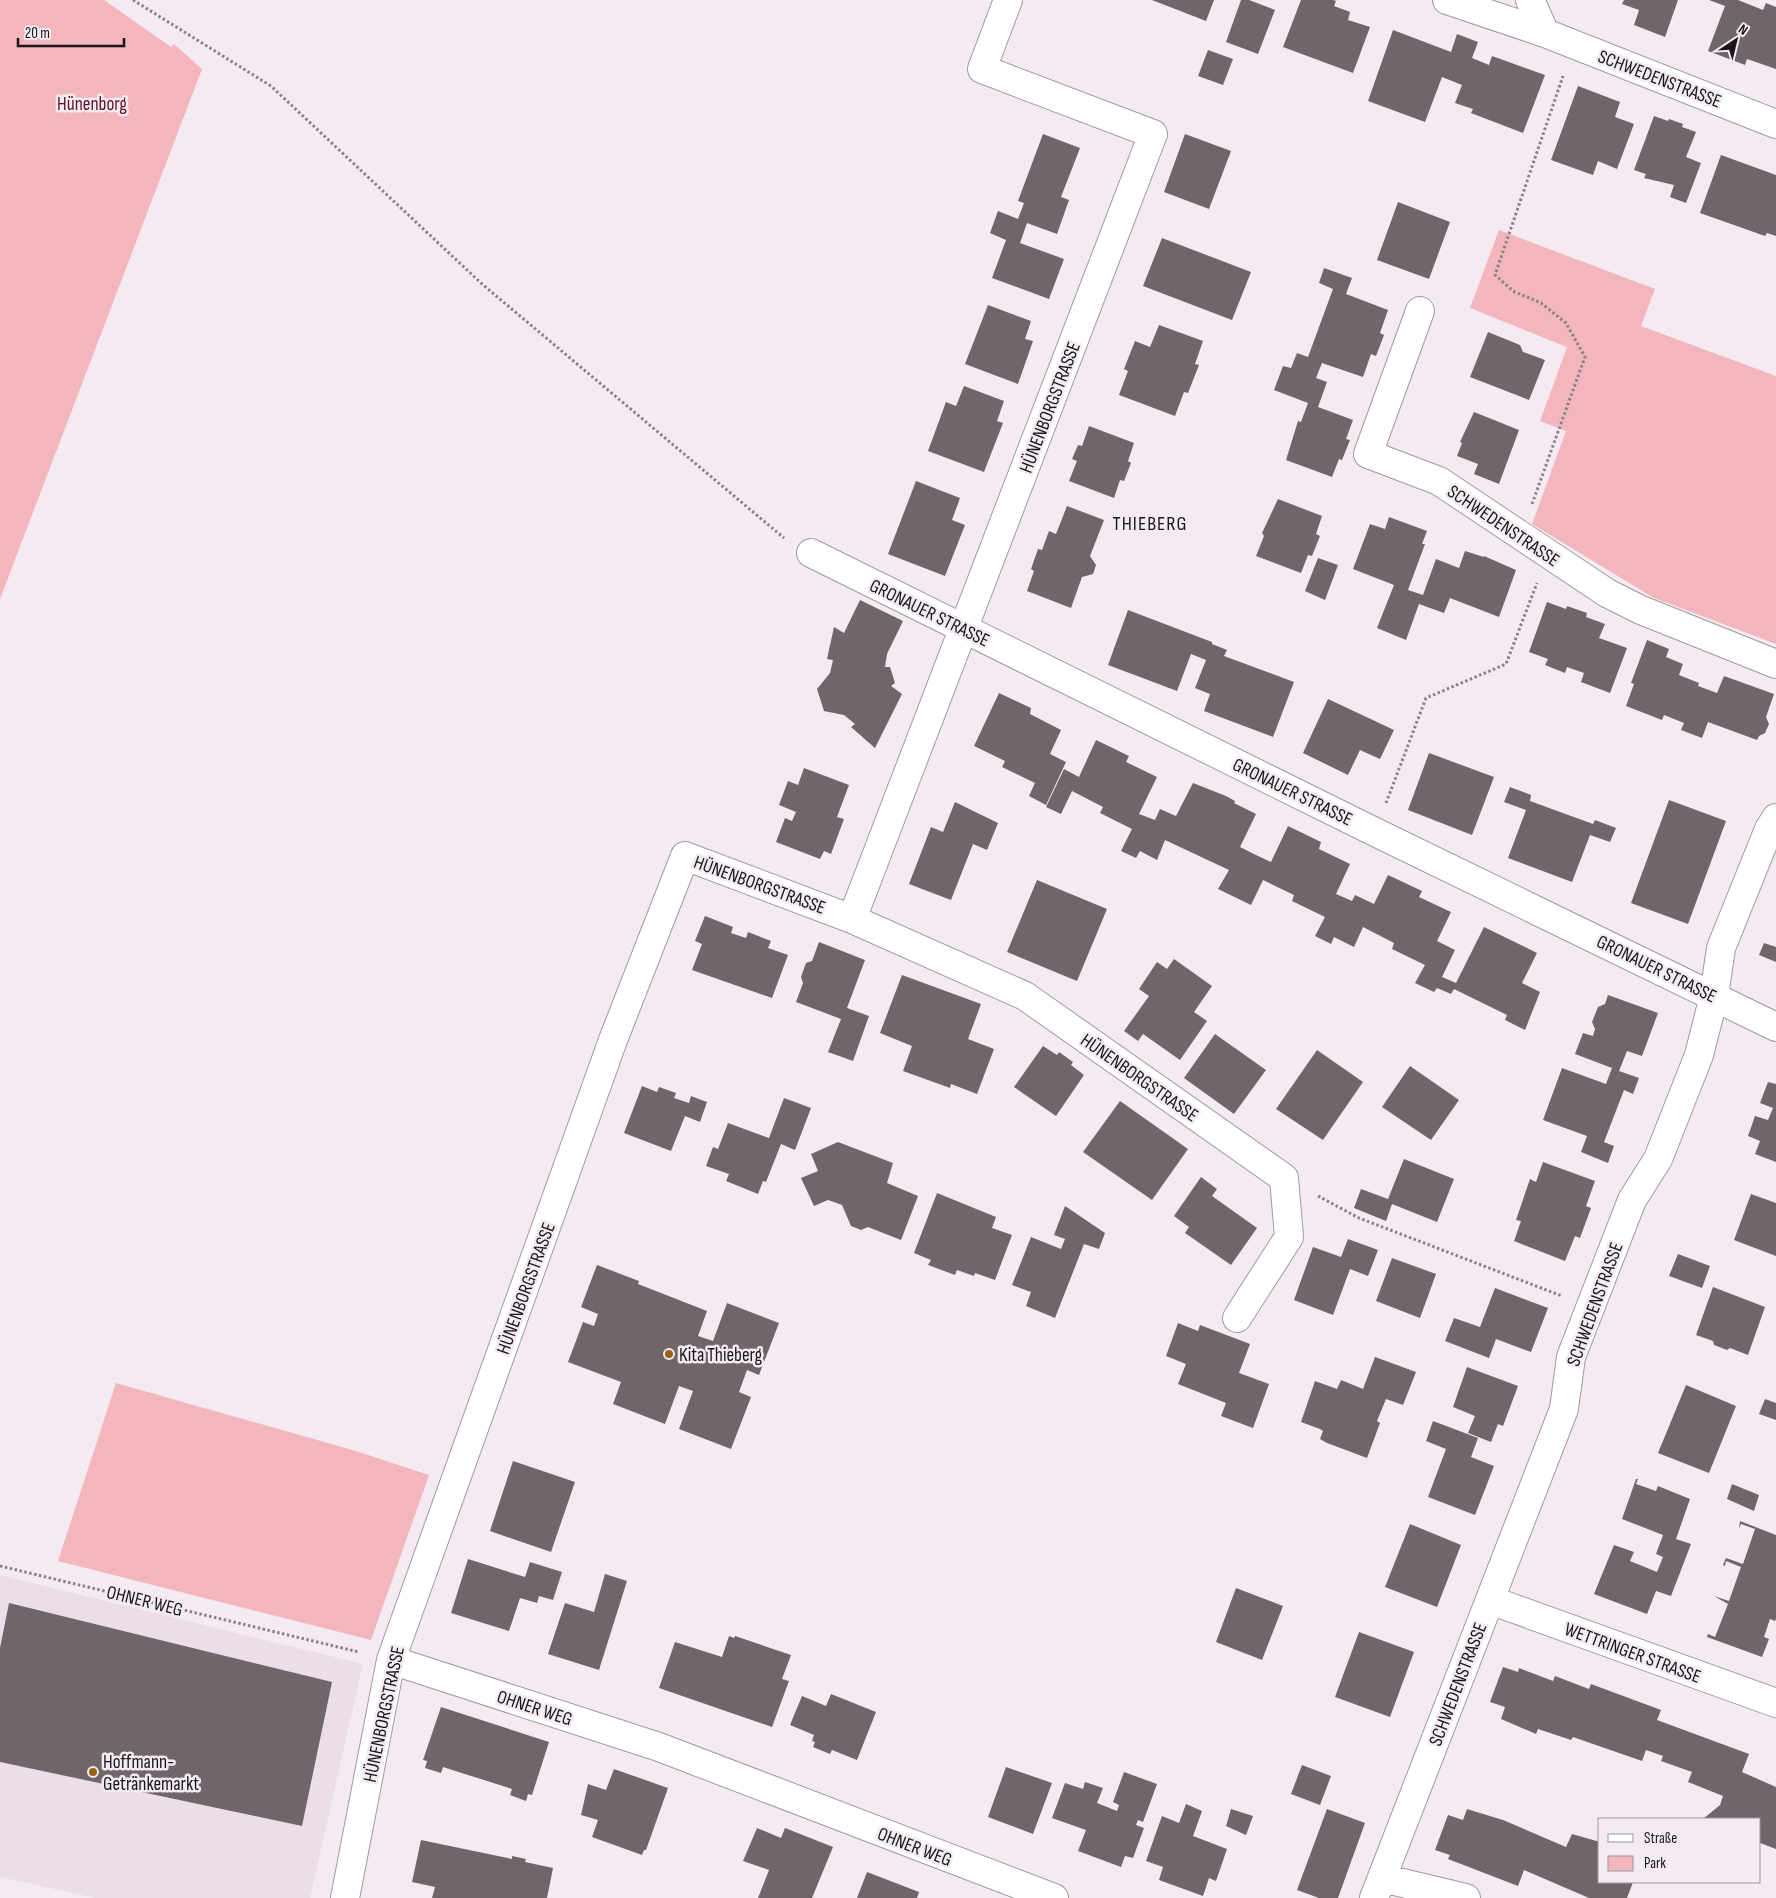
<svg xmlns="http://www.w3.org/2000/svg" width="1776" height="1898" viewBox="0 0 1776 1898" font-family="'Sofia Sans Condensed',sans-serif">
<style>
.built{fill:#eddde9}
.green{fill:#f2b6bc}
.building{fill:#6f6669}
.lines{fill:none;stroke-linecap:round;stroke-linejoin:round}
.minor-casing{stroke:#a1999f;stroke-width:30}
.path{stroke:#888287;stroke-width:3;stroke-dasharray:2.5 2.5;stroke-linecap:butt}
.minor{stroke:#fff;stroke-width:28}
.poi-dot{fill:#98621b;stroke:#f4ebf2;stroke-width:2}
.labels{text-anchor:middle;stroke-width:5;stroke-linejoin:round;paint-order:stroke}
.street-label{font-size:19px;fill:#191619;stroke:#f4ebf2}
.park-label{font-size:19px;fill:#5e1024;stroke:#f4ebf2}
.poi-label{font-size:19px;fill:#191619;stroke:#f4ebf2;text-anchor:start}
.neighbourhood-label{font-size:20px;letter-spacing:1px;fill:#191619;stroke:#f4ebf2}
</style>
<rect width="100%" height="100%" fill="#f4ebf2"/>
<path class="built" d="M 0,1575 L 363,1664 L 310,1898 L 95,1898 L 0,1877 Z"/>
<path class="green" d="M 0,0 L 104,0 L 171,47 L 174,44 L 202,69 L 0,599 Z
M 1499,230 L 1655,289 L 1641,326 L 1776,376 L 1776,644 L 1654,598 L 1532,524 L 1566,431 L 1540,421 L 1567,347 L 1470,308 Z
M 116,1383 L 356,1451 L 429,1475 L 371,1640 L 58,1561 Z"/>
<path class="building" d="M 1152,0 L 1214,0 L 1206,21 Z
M 1241,0 L 1249,0 L 1275,10 L 1258,54 L 1226,42 Z
M 1301,0 L 1333,0 L 1336,1 L 1334,6 L 1350,12 L 1348,20 L 1370,27 L 1353,73 L 1283,47 Z
M 1624,0 L 1678,0 L 1665,37 L 1634,25 L 1639,10 L 1622,4 Z
M 1709,0 L 1738,0 L 1763,10 L 1766,3 L 1776,7 L 1776,69 L 1747,59 L 1745,65 L 1708,51 L 1725,6 Z
M 1393,30 L 1451,52 L 1457,34 L 1478,42 L 1472,58 L 1489,65 L 1492,56 L 1545,75 L 1523,133 L 1471,113 L 1473,109 L 1455,103 L 1462,85 L 1442,77 L 1425,122 L 1368,101 Z
M 1208,50 L 1233,59 L 1223,85 L 1198,76 Z
M 1578,86 L 1620,102 L 1615,117 L 1634,124 L 1617,169 L 1598,161 L 1593,175 L 1551,160 Z
M 1654,116 L 1668,121 L 1669,119 L 1683,124 L 1682,127 L 1696,132 L 1686,157 L 1701,163 L 1686,203 L 1670,197 L 1674,185 L 1644,178 L 1646,174 L 1634,170 Z
M 1043,134 L 1080,148 L 1061,197 L 1069,200 L 1057,234 L 1027,223 L 1020,243 L 1064,259 L 1049,299 L 992,278 L 1006,240 L 990,233 L 998,211 L 1018,219 L 1024,203 L 1018,201 Z
M 1185,134 L 1231,151 L 1209,209 L 1164,192 Z
M 1721,155 L 1776,175 L 1776,236 L 1767,233 L 1765,236 L 1700,213 Z
M 1398,202 L 1450,222 L 1429,279 L 1377,260 Z
M 1162,238 L 1251,272 L 1232,320 L 1143,286 Z
M 1324,268 L 1352,278 L 1346,294 L 1388,310 L 1380,333 L 1384,335 L 1376,356 L 1371,354 L 1363,377 L 1322,363 L 1316,378 L 1327,382 L 1318,407 L 1353,420 L 1346,439 L 1350,440 L 1342,460 L 1339,459 L 1332,477 L 1286,460 L 1298,421 L 1301,422 L 1308,403 L 1274,390 L 1283,366 L 1291,368 L 1297,353 L 1308,357 L 1333,289 L 1319,283 Z
M 988,305 L 1031,321 L 1025,339 L 1033,341 L 1018,384 L 965,364 Z
M 1159,325 L 1203,341 L 1195,364 L 1199,365 L 1188,393 L 1184,392 L 1175,416 L 1119,395 L 1128,371 L 1124,369 L 1135,341 L 1150,347 Z
M 1488,332 L 1520,345 L 1523,352 L 1545,360 L 1529,400 L 1470,377 Z
M 964,386 L 1004,401 L 997,421 L 1003,423 L 984,472 L 928,451 L 946,402 L 956,406 Z
M 1474,412 L 1519,430 L 1499,484 L 1474,474 L 1478,464 L 1457,456 L 1462,443 L 1460,442 Z
M 1089,426 L 1134,443 L 1128,461 L 1131,463 L 1124,481 L 1120,480 L 1114,498 L 1069,481 L 1077,461 L 1072,459 L 1078,445 L 1082,446 Z
M 916,481 L 960,498 L 952,520 L 965,525 L 945,576 L 888,554 Z
M 1278,499 L 1322,516 L 1316,534 L 1320,536 L 1312,556 L 1308,555 L 1301,573 L 1256,556 L 1264,536 L 1262,533 Z
M 1067,506 L 1104,520 L 1090,556 L 1096,565 L 1093,574 L 1082,577 L 1071,608 L 1027,591 L 1034,571 L 1031,569 L 1038,549 L 1042,550 L 1049,531 L 1056,534 Z
M 1389,517 L 1427,531 L 1422,544 L 1425,544 L 1408,590 L 1423,595 L 1436,559 L 1459,568 L 1465,551 L 1484,557 L 1484,556 L 1516,570 L 1499,617 L 1450,598 L 1444,613 L 1419,604 L 1406,640 L 1377,628 L 1394,585 L 1353,569 L 1370,524 L 1385,529 Z
M 1318,558 L 1338,565 L 1325,600 L 1305,591 Z
M 860,600 L 903,621 L 887,654 L 885,667 L 890,667 L 895,683 L 891,686 L 902,694 L 875,748 L 851,727 L 855,724 L 844,715 L 824,711 L 817,689 L 830,673 L 833,660 L 827,659 L 834,627 L 844,633 Z
M 1547,602 L 1566,609 L 1567,606 L 1587,613 L 1586,617 L 1605,624 L 1599,638 L 1627,648 L 1610,693 L 1581,682 L 1584,673 L 1567,667 L 1565,673 L 1545,665 L 1548,659 L 1529,652 Z
M 1128,610 L 1212,642 L 1212,644 L 1227,650 L 1224,656 L 1294,682 L 1273,737 L 1204,711 L 1210,694 L 1195,688 L 1206,660 L 1191,654 L 1177,691 L 1108,665 Z
M 1647,640 L 1669,649 L 1666,657 L 1683,664 L 1679,675 L 1699,683 L 1698,686 L 1717,693 L 1724,676 L 1774,694 L 1766,717 L 1769,724 L 1765,733 L 1759,736 L 1757,740 L 1708,722 L 1702,738 L 1681,730 L 1684,723 L 1664,715 L 1662,720 L 1626,706 L 1634,684 L 1631,683 Z
M 999,693 L 1031,708 L 1030,714 L 1061,730 L 1050,754 L 1066,762 L 1046,805 L 1029,796 L 1035,783 L 1002,767 L 1005,761 L 974,746 Z
M 1328,699 L 1394,730 L 1380,759 L 1360,750 L 1348,775 L 1303,753 Z
M 1096,740 L 1129,756 L 1126,762 L 1157,777 L 1139,814 L 1155,820 L 1160,809 L 1176,816 L 1193,783 L 1226,796 L 1235,801 L 1234,803 L 1256,814 L 1240,847 L 1256,855 L 1271,862 L 1288,826 L 1321,842 L 1319,849 L 1350,864 L 1336,894 L 1352,901 L 1355,895 L 1374,904 L 1388,875 L 1422,891 L 1419,897 L 1451,912 L 1437,941 L 1455,950 L 1442,977 L 1456,983 L 1484,927 L 1537,953 L 1522,983 L 1540,992 L 1525,1030 L 1505,1020 L 1507,1015 L 1454,989 L 1451,994 L 1437,988 L 1434,992 L 1415,983 L 1425,965 L 1392,949 L 1394,943 L 1363,927 L 1354,947 L 1334,937 L 1331,944 L 1315,936 L 1325,917 L 1292,901 L 1294,895 L 1263,880 L 1251,905 L 1218,889 L 1229,870 L 1165,840 L 1157,860 L 1140,851 L 1136,858 L 1121,851 L 1132,829 L 1100,813 L 1103,807 L 1072,791 L 1061,814 L 1046,807 L 1064,769 L 1079,777 Z
M 1429,753 L 1494,777 L 1472,835 L 1408,810 Z
M 804,768 L 849,785 L 837,817 L 844,819 L 831,854 L 824,851 L 820,859 L 776,842 L 785,818 L 792,821 L 796,812 L 779,805 L 788,781 L 798,785 Z
M 1510,787 L 1531,795 L 1530,801 L 1593,824 L 1595,820 L 1616,828 L 1610,842 L 1590,835 L 1572,882 L 1508,858 L 1526,810 L 1504,802 Z
M 1669,800 L 1726,821 L 1688,924 L 1631,903 Z
M 955,802 L 998,823 L 987,850 L 973,844 L 951,900 L 909,884 L 931,827 L 943,832 Z
M 1037,880 L 1107,909 L 1077,981 L 1007,952 Z
M 705,916 L 733,927 L 731,933 L 746,938 L 748,932 L 771,941 L 768,948 L 788,955 L 772,998 L 692,970 L 702,944 L 695,941 Z
M 819,942 L 865,960 L 847,1008 L 869,1016 L 853,1061 L 828,1052 L 841,1019 L 796,1002 L 803,983 L 801,977 L 806,963 L 812,961 Z
M 1764,943 L 1776,947 L 1776,962 L 1759,955 Z
M 1174,959 L 1212,986 L 1194,1012 L 1207,1021 L 1180,1060 L 1143,1034 L 1138,1041 L 1124,1031 L 1149,996 L 1139,989 L 1157,962 L 1167,969 Z
M 902,975 L 981,1004 L 968,1039 L 994,1049 L 977,1094 L 951,1084 L 950,1088 L 903,1071 L 912,1046 L 880,1033 Z
M 1608,995 L 1658,1013 L 1642,1056 L 1627,1051 L 1619,1071 L 1639,1078 L 1633,1094 L 1624,1090 L 1604,1142 L 1614,1146 L 1608,1163 L 1581,1152 L 1587,1136 L 1543,1120 L 1562,1068 L 1606,1084 L 1612,1068 L 1575,1054 L 1583,1033 L 1593,1036 L 1595,1029 L 1592,1022 L 1598,1007 L 1605,1004 Z
M 1215,1034 L 1266,1070 L 1234,1114 L 1184,1078 Z
M 1043,1046 L 1057,1055 L 1059,1052 L 1073,1062 L 1071,1065 L 1084,1075 L 1056,1116 L 1014,1087 Z
M 1317,1050 L 1363,1082 L 1323,1140 L 1276,1109 Z
M 1410,1066 L 1459,1100 L 1431,1140 L 1382,1107 Z
M 1768,1082 L 1776,1084 L 1776,1162 L 1755,1154 L 1760,1141 L 1748,1136 L 1755,1116 L 1768,1120 L 1773,1108 L 1760,1103 Z
M 642,1086 L 657,1092 L 659,1087 L 676,1093 L 674,1098 L 689,1103 L 691,1096 L 707,1102 L 700,1122 L 685,1116 L 671,1151 L 624,1133 Z
M 784,1098 L 811,1108 L 795,1150 L 781,1144 L 766,1182 L 763,1181 L 758,1194 L 726,1181 L 729,1174 L 706,1166 L 713,1147 L 718,1149 L 728,1123 L 769,1138 Z
M 1120,1101 L 1188,1149 L 1152,1200 L 1083,1152 Z
M 838,1142 L 893,1163 L 887,1183 L 918,1196 L 901,1240 L 868,1227 L 861,1230 L 851,1226 L 842,1205 L 828,1200 L 814,1206 L 801,1178 L 818,1171 L 811,1154 Z
M 1404,1159 L 1454,1179 L 1437,1222 L 1392,1204 L 1386,1221 L 1354,1208 L 1361,1189 L 1388,1199 Z
M 1543,1162 L 1595,1181 L 1586,1206 L 1591,1208 L 1580,1238 L 1575,1236 L 1565,1261 L 1514,1241 L 1521,1221 L 1516,1220 L 1530,1179 L 1536,1182 Z
M 1201,1177 L 1217,1189 L 1212,1196 L 1257,1228 L 1231,1265 L 1185,1233 L 1189,1227 L 1174,1216 Z
M 937,1193 L 996,1217 L 992,1228 L 1012,1235 L 995,1280 L 975,1273 L 974,1276 L 957,1270 L 955,1275 L 928,1265 L 931,1260 L 914,1253 Z
M 1751,1194 L 1776,1203 L 1776,1256 L 1734,1240 Z
M 1065,1206 L 1105,1233 L 1099,1249 L 1084,1244 L 1055,1318 L 1026,1306 L 1031,1292 L 1012,1285 L 1031,1237 L 1061,1249 L 1065,1239 L 1054,1235 Z
M 1348,1239 L 1378,1250 L 1368,1276 L 1350,1269 L 1333,1315 L 1294,1300 L 1313,1247 L 1341,1257 Z
M 1678,1254 L 1710,1266 L 1702,1288 L 1669,1276 Z
M 1392,1258 L 1436,1274 L 1420,1318 L 1376,1301 Z
M 597,1265 L 639,1281 L 638,1284 L 707,1311 L 698,1336 L 713,1341 L 727,1303 L 779,1323 L 759,1375 L 747,1370 L 739,1392 L 751,1397 L 731,1449 L 679,1429 L 693,1391 L 679,1386 L 665,1424 L 613,1404 L 621,1382 L 568,1362 L 583,1322 L 594,1326 L 598,1314 L 581,1307 Z
M 1713,1287 L 1765,1307 L 1748,1355 L 1730,1348 L 1727,1350 L 1714,1345 L 1713,1341 L 1696,1335 Z
M 1495,1288 L 1548,1308 L 1531,1352 L 1496,1339 L 1489,1358 L 1445,1341 L 1454,1318 L 1480,1327 Z
M 1178,1323 L 1198,1331 L 1200,1325 L 1250,1344 L 1239,1373 L 1269,1384 L 1253,1428 L 1221,1416 L 1226,1403 L 1178,1384 L 1186,1364 L 1166,1356 Z
M 1375,1357 L 1416,1372 L 1403,1405 L 1386,1399 L 1377,1421 L 1380,1423 L 1367,1458 L 1327,1443 L 1320,1439 L 1323,1431 L 1320,1429 L 1301,1422 L 1315,1381 L 1337,1389 L 1341,1380 L 1363,1389 Z
M 1467,1367 L 1518,1386 L 1503,1426 L 1498,1424 L 1491,1442 L 1468,1433 L 1475,1416 L 1453,1407 Z
M 1686,1385 L 1736,1406 L 1709,1473 L 1658,1453 Z
M 1765,1399 L 1776,1403 L 1776,1420 L 1759,1414 Z
M 1433,1421 L 1478,1438 L 1471,1457 L 1494,1466 L 1475,1515 L 1428,1497 L 1446,1449 L 1426,1441 Z
M 513,1461 L 575,1482 L 551,1552 L 490,1531 Z
M 1636,1479 L 1638,1479 L 1636,1484 L 1656,1491 L 1658,1486 L 1690,1499 L 1676,1539 L 1691,1544 L 1671,1596 L 1656,1591 L 1647,1614 L 1594,1594 L 1614,1545 L 1634,1552 L 1630,1561 L 1657,1572 L 1663,1557 L 1656,1554 L 1663,1535 L 1622,1519 Z
M 1732,1484 L 1759,1495 L 1754,1511 L 1727,1499 Z
M 1740,1521 L 1776,1535 L 1776,1619 L 1775,1621 L 1770,1619 L 1764,1637 L 1769,1639 L 1762,1657 L 1707,1637 L 1708,1634 L 1715,1637 L 1728,1604 L 1714,1596 L 1729,1601 L 1741,1567 L 1726,1561 L 1725,1566 L 1723,1565 L 1726,1558 L 1743,1564 L 1755,1529 L 1741,1524 L 1739,1529 Z
M 1410,1524 L 1461,1545 L 1437,1607 L 1385,1587 Z
M 468,1559 L 525,1577 L 530,1562 L 562,1572 L 553,1600 L 539,1596 L 537,1603 L 520,1598 L 509,1631 L 451,1613 Z
M 605,1574 L 627,1581 L 599,1670 L 548,1654 L 565,1603 L 594,1612 Z
M 1236,1588 L 1283,1606 L 1262,1660 L 1216,1642 Z
M 9,1603 L 332,1682 L 302,1826 L 0,1762 L 0,1648 Z
M 1359,1632 L 1414,1652 L 1390,1717 L 1335,1697 Z
M 729,1636 L 734,1638 L 735,1636 L 791,1655 L 782,1679 L 789,1681 L 772,1727 L 659,1688 L 675,1642 L 722,1657 Z
M 1503,1667 L 1518,1672 L 1519,1668 L 1553,1681 L 1555,1676 L 1589,1689 L 1591,1684 L 1661,1710 L 1657,1720 L 1749,1754 L 1742,1772 L 1776,1787 L 1776,1849 L 1760,1843 L 1760,1819 L 1703,1819 L 1720,1805 L 1723,1796 L 1688,1782 L 1692,1772 L 1661,1761 L 1663,1756 L 1646,1750 L 1642,1761 L 1573,1737 L 1571,1740 L 1538,1729 L 1536,1734 L 1501,1719 L 1505,1707 L 1490,1702 Z
M 831,1694 L 876,1712 L 857,1760 L 832,1750 L 830,1754 L 813,1747 L 815,1742 L 812,1741 L 814,1735 L 790,1725 L 802,1696 L 826,1706 Z
M 441,1707 L 549,1742 L 532,1795 L 528,1794 L 526,1801 L 510,1795 L 512,1789 L 443,1767 L 441,1773 L 425,1768 L 427,1761 L 423,1760 Z
M 1302,1765 L 1331,1776 L 1320,1805 L 1291,1794 Z
M 1006,1767 L 1052,1783 L 1033,1834 L 988,1817 Z
M 614,1769 L 668,1788 L 646,1850 L 644,1850 L 642,1855 L 592,1837 L 598,1820 L 581,1815 L 588,1784 L 606,1790 Z
M 1124,1772 L 1157,1784 L 1143,1822 L 1138,1820 L 1136,1825 L 1144,1828 L 1133,1858 L 1125,1856 L 1121,1867 L 1078,1851 L 1086,1830 L 1052,1818 L 1065,1783 L 1083,1789 L 1085,1782 L 1103,1788 L 1097,1803 L 1117,1811 L 1119,1805 L 1113,1802 Z
M 1186,1804 L 1202,1811 L 1193,1836 L 1227,1849 L 1216,1881 L 1209,1878 L 1203,1896 L 1159,1880 L 1163,1867 L 1146,1861 L 1162,1816 L 1179,1823 Z
M 1231,1809 L 1253,1816 L 1246,1835 L 1226,1826 Z
M 1327,1809 L 1365,1823 L 1338,1898 L 1319,1898 L 1297,1890 Z
M 1467,1809 L 1503,1820 L 1566,1847 L 1572,1834 L 1600,1842 L 1600,1882 L 1633,1882 L 1627,1898 L 1589,1898 L 1524,1870 L 1518,1886 L 1448,1859 L 1450,1855 L 1435,1850 L 1448,1815 L 1463,1820 Z
M 757,1828 L 781,1838 L 785,1828 L 833,1847 L 812,1898 L 758,1898 L 769,1870 L 743,1861 Z
M 421,1840 L 512,1859 L 512,1856 L 526,1859 L 525,1862 L 553,1868 L 547,1898 L 432,1898 L 435,1887 L 412,1882 Z
M 867,1872 L 919,1892 L 917,1898 L 857,1898 Z"/>
<g class="lines">
<defs>
<path id="minor" d="M 1447,0 L 1545,33 L 1776,124
M 1530,0 L 1545,33
M 1420,311 L 1368,454 L 1439,481 L 1607,593 L 1641,610 L 1776,664
M 811,553 L 1375,832 L 1776,1027
M 852,919 L 1025,996 L 1284,1178 L 1289,1237 L 1237,1318
M 1490,1600 L 1776,1703
M 391,1660 L 659,1747 L 1054,1898
M 1382,1878 L 1466,1898
M 345,1898 L 391,1660 L 613,1040 L 685,856 L 852,919 L 1153,134 L 982,69 L 1008,0
M 1374,1898 L 1564,1409 L 1571,1357 L 1632,1200 L 1658,1159 L 1699,1055 L 1714,996 L 1721,948 L 1769,829 L 1776,818"/>
</defs>
<use href="#minor" class="minor-casing"/>
<path class="path" d="M 133,0 L 271,86 L 482,284 L 784,538
M 1532,504 L 1585,357 L 1566,323 L 1541,303 L 1513,291 L 1495,275 L 1563,76
M 1386,803 L 1426,698 L 1506,664 L 1537,583
M 1318,1196 L 1359,1218 L 1562,1296
M 0,1566 L 359,1652"/>
<use href="#minor" class="minor"/>
</g>
<g class="poi-dot">
<circle cx="669" cy="1354" r="5"/>
<circle cx="93" cy="1772" r="5"/>
</g>
<g class="labels">
<g class="street-label">
<text transform="translate(1660 78) rotate(21)" y="7">SCHWEDENSTRASSE</text>
<text transform="translate(1049 407) rotate(-69)" y="7">HÜNENBORGSTRASSE</text>
<text transform="translate(1504 525) rotate(34)" y="7">SCHWEDENSTRASSE</text>
<text transform="translate(930 612) rotate(26)" y="7">GRONAUER STRASSE</text>
<text transform="translate(1293 791) rotate(26)" y="7">GRONAUER STRASSE</text>
<text transform="translate(760 884) rotate(20)" y="7">HÜNENBORGSTRASSE</text>
<text transform="translate(1657 968) rotate(26)" y="7">GRONAUER STRASSE</text>
<text transform="translate(1140 1077) rotate(35)" y="7">HÜNENBORGSTRASSE</text>
<text transform="translate(525 1288) rotate(-70)" y="7">HÜNENBORGSTRASSE</text>
<text transform="translate(1594 1304) rotate(-70)" y="7">SCHWEDENSTRASSE</text>
<text transform="translate(145 1600) rotate(14)" y="7">OHNER WEG</text>
<text transform="translate(1633 1652) rotate(20)" y="7">WETTRINGER STRASSE</text>
<text transform="translate(1457 1684) rotate(-69)" y="7">SCHWEDENSTRASSE</text>
<text transform="translate(535 1707) rotate(18)" y="7">OHNER WEG</text>
<text transform="translate(383 1714) rotate(-78)" y="7">HÜNENBORGSTRASSE</text>
<text transform="translate(915 1846) rotate(21)" y="7">OHNER WEG</text>
</g>
<g class="park-label">
<text x="92" y="110">Hünenborg</text>
</g>
<g class="poi-label">
<text x="679" y="1361">Kita Thieberg</text>
<text x="103" y="1768">Hoffmann-<tspan x="103" dy="22">Getränkemarkt</tspan></text>
</g>
<g class="neighbourhood-label">
<text x="1150" y="530">THIEBERG</text>
</g>
</g>
<rect x="1598" y="1818" width="162" height="65" fill="#f4ebf2" stroke="#9c969b"/>
<rect x="1608" y="1834" width="25" height="8" fill="#ffffff" stroke="#9c969b"/>
<text x="1644" y="1843" font-size="15" fill="#191619">Straße</text>
<rect x="1608" y="1856" width="25" height="15" fill="#f2b6bc" stroke="#9c969b"/>
<text x="1644" y="1868" font-size="15" fill="#191619">Park</text>
<g transform="translate(1736 40) rotate(35)" stroke="#f4ebf2" stroke-width="4" paint-order="stroke">
<path d="M0-4L9 19L0 12L-9 19Z" fill="#191619"/>
<text y="-8" font-size="14" font-weight="bold" text-anchor="middle" fill="#191619">N</text>
</g>
<path d="M18 38v8h106v-8" fill="none" stroke="#191619" stroke-width="2.5"/>
<text x="25" y="38" font-size="15" fill="#191619" stroke="#f4ebf2" stroke-width="4" paint-order="stroke">20 m</text>
</svg>
